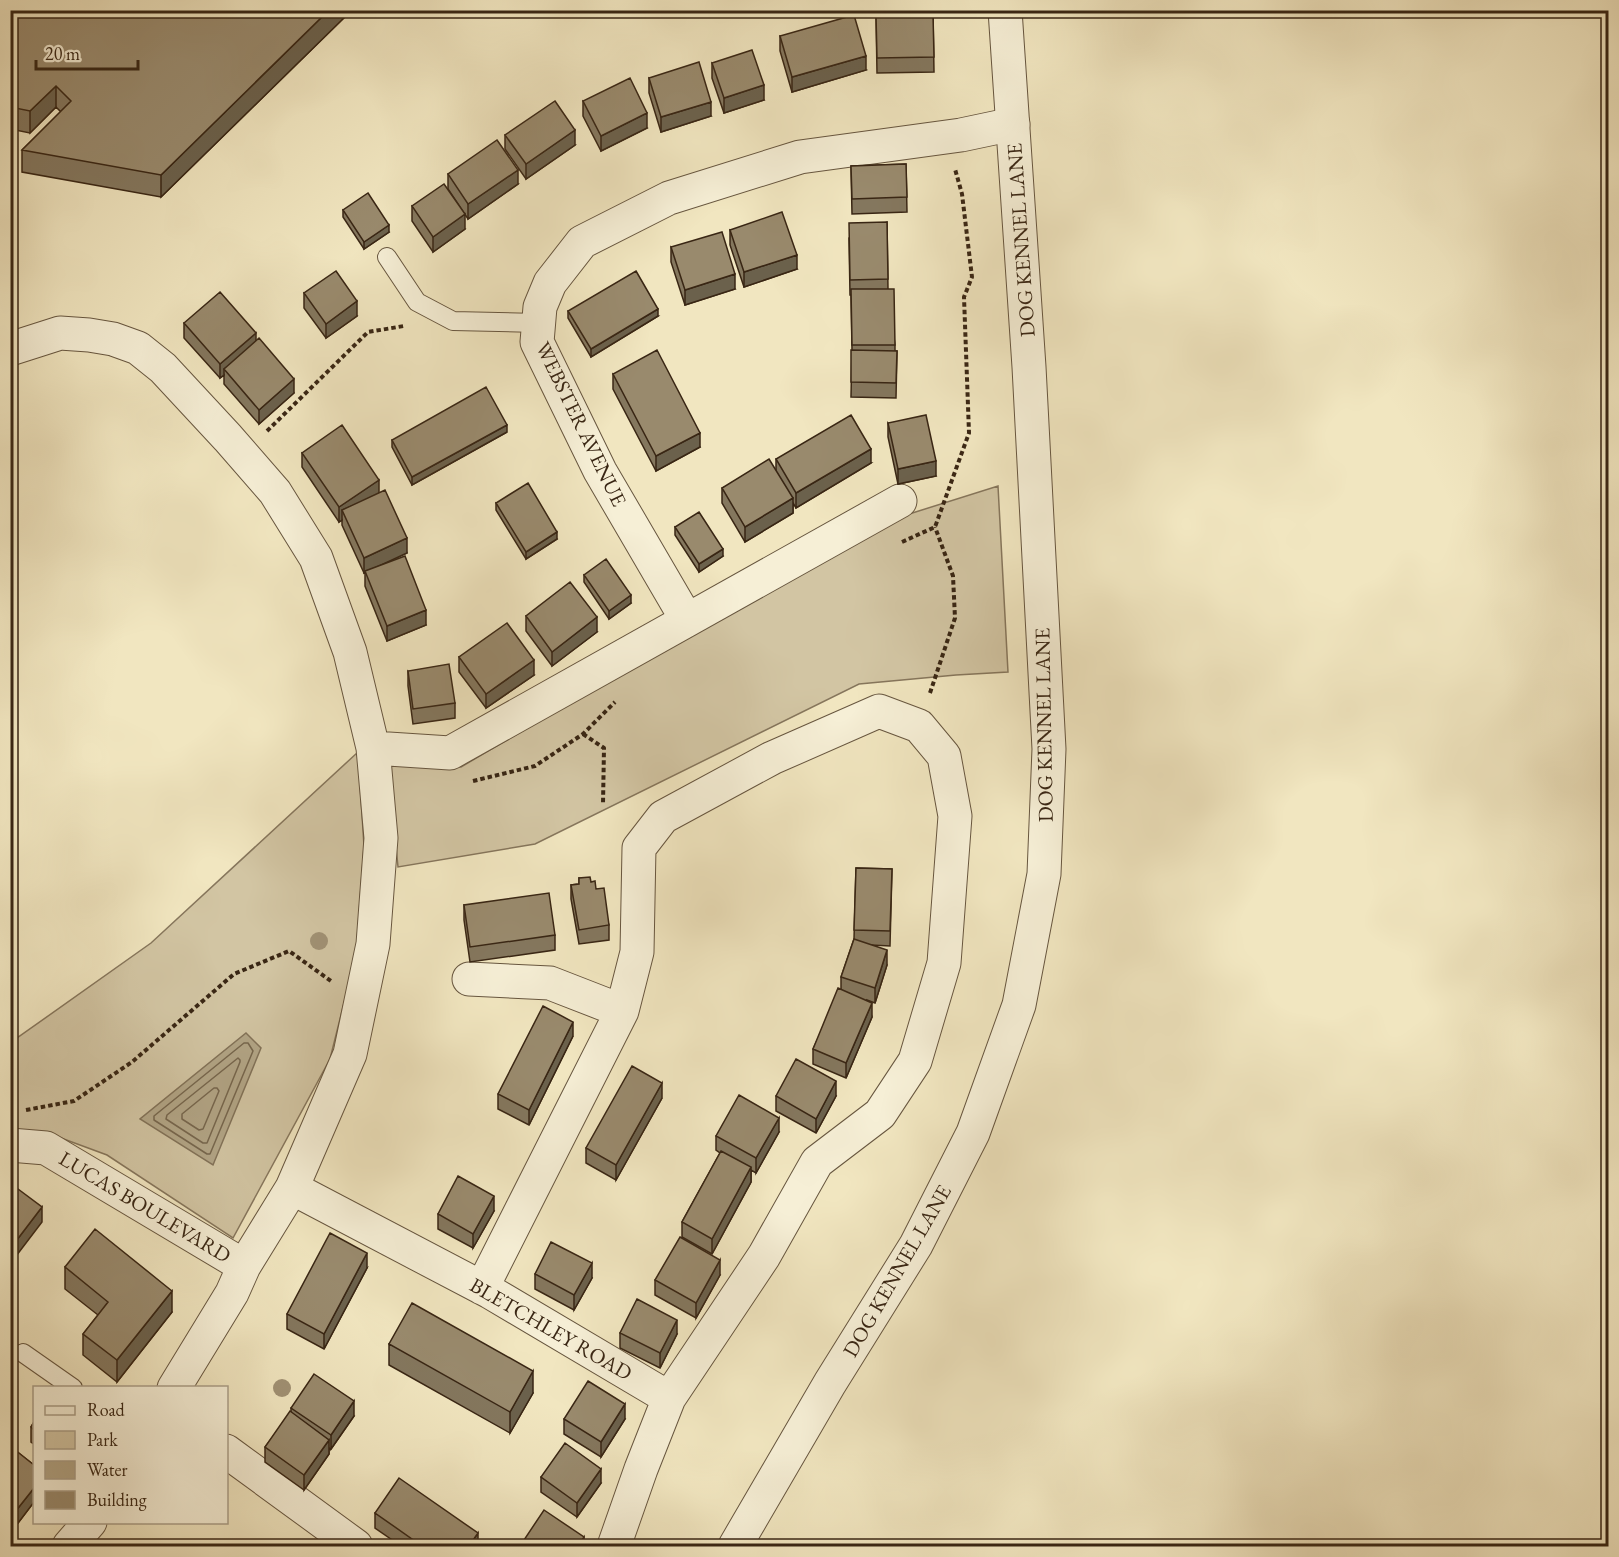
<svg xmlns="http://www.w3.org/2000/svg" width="1619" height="1557" viewBox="0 0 1619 1557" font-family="'EB Garamond',serif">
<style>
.green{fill:#d2c5a3;stroke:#86765c;stroke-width:1.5}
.water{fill:#b2a586;stroke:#827258;stroke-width:1.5}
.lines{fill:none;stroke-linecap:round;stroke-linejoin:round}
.shore{stroke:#76664d;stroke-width:1.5}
.service-casing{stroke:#67563f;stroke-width:20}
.minor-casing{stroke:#67563f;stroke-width:35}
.tertiary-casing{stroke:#67563f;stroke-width:35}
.path{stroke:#392614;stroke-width:4;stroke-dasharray:4.5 3;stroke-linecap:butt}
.service{stroke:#f6efd6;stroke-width:18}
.minor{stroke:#f6efd6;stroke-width:33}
.tertiary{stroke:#f6efd6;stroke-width:33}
.tree{fill:#a19275}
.wall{fill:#84775e;stroke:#392614;stroke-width:1.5}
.shaded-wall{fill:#6b614c;stroke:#392614;stroke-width:1.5}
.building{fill:#998a6d;stroke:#392614;stroke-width:1.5}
.labels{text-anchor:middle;stroke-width:6;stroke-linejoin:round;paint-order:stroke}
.street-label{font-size:21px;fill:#392614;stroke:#f6efd6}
</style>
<rect width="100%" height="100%" fill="#f1e6c0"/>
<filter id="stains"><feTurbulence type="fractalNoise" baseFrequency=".00333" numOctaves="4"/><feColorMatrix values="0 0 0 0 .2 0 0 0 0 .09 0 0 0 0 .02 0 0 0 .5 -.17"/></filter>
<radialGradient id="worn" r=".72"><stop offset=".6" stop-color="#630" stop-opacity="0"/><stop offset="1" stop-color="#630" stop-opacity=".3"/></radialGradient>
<path class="green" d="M 998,486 L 1008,672 L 956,675 L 859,684 L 535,844 L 398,867 L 388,765 L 461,767 L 674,642 L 906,515 Z
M 358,752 L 364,846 L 356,955 L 330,1059 L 233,1238 L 107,1155 L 53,1135 L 11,1144 L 10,1043 L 151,943 Z"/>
<path class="water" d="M 246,1033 L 261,1048 L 213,1165 L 140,1119 Z"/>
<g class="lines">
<path class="shore" d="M 244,1043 L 248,1043 L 253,1051 L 210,1154 L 207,1154 L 154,1120 L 154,1116 Z
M 238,1058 L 240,1060 L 240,1062 L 207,1143 L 203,1143 L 166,1119 L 167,1115 Z
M 214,1088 L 217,1088 L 219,1091 L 203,1129 L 199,1130 L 182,1119 L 182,1114 Z"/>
<defs>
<path id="service" d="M 387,257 L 417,302 L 453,321 L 538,323
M 23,1353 L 73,1388"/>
<path id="minor" d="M 10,349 L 60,333 L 89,335 L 113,339 L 138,348 L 163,368 L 228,438 L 275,492 L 316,558 L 350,652 L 373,748 L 381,838 L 373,944 L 350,1054 L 292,1188 L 244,1266 L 232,1293 L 174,1388
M 687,620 L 600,471 L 537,342 L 540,307 L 550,283 L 582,242 L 669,198 L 800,157 L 961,135 L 1013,124
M 373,748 L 450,753 L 900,501
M 469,979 L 550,983 L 622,1011
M 10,1145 L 46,1148 L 244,1266
M 292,1188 L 490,1292 L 669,1398
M 482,1288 L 622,1011 L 637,952 L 639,848 L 663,817 L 772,758 L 879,711 L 919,726 L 944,756 L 955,816 L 944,963 L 915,1061 L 880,1114 L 817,1162 L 764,1256 L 669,1398 L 641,1469 L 614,1546
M 226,1451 L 356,1546
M 69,1546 L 90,1522"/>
<path id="tertiary" d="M 735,1546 L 830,1383 L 916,1245 L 973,1133 L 1019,1005 L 1044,874 L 1049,749 L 1029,367 L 1005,10"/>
</defs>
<use href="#service" class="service-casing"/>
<use href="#minor" class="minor-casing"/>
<use href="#tertiary" class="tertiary-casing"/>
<path class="path" d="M 267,431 L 368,332 L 404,326
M 902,542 L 935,527 L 969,433 L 964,297 L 972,277 L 962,194 L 955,169
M 930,693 L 955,618 L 953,576 L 935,527
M 583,734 L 604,748 L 603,804
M 473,781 L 535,766 L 583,734 L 615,702
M 26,1110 L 74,1101 L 132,1062 L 234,974 L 289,951 L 331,981"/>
<use href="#service" class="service"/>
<use href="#minor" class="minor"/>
<use href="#tertiary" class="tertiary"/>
</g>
<g class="tree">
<circle cx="319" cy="941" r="9"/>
<circle cx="282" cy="1388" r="9"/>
</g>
<path class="wall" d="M 10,10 L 352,10 L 161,197 L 22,172 L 22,150 L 61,112 L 56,107 L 30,133 L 10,129 Z
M 933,14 L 934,72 L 877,73 L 876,15 Z
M 780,36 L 866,70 L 792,92 L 780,51 Z
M 712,63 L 764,100 L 724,113 L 712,78 Z
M 649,78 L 711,116 L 661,132 L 649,93 Z
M 583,101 L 647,128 L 601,151 L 583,116 Z
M 505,135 L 575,145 L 526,179 L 505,149 Z
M 906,164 L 907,212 L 852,214 L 851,166 Z
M 448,174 L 518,184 L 468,219 L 448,189 Z
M 412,206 L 465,229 L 433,252 L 412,221 Z
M 343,210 L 389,232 L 364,249 L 343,217 Z
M 887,222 L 888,289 L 895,345 L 895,351 L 897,351 L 896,398 L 851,397 L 852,350 L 851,295 L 850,295 L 849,238 Z
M 730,230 L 797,269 L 744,287 L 730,245 Z
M 671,247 L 735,289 L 685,305 L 671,262 Z
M 304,293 L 357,316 L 326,338 L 304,308 Z
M 568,311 L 658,316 L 591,357 L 568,318 Z
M 184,323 L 256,341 L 294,393 L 259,424 L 224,384 L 224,375 L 220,378 L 184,338 Z
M 613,374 L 700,447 L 656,471 L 613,389 Z
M 888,423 L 936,476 L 898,484 L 888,437 Z
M 507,432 L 412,485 L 392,447 L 392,440 Z
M 302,453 L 379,493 L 407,553 L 376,567 L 426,625 L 387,641 L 365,586 L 365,572 L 364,573 L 342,525 L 342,520 L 339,522 L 302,467 Z
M 776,459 L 871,463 L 796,508 L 793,503 L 793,513 L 745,542 L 722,503 L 722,488 L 776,470 Z
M 496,503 L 557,539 L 526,559 L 496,510 Z
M 675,527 L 723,556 L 699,572 L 675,535 Z
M 584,575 L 631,603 L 609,619 L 584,582 Z
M 526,616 L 597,632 L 552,666 L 526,631 Z
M 459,657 L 534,675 L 486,708 L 459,672 Z
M 408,671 L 455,703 L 455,718 L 413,724 L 408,686 Z
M 856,868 L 892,869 L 890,946 L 872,945 L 887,965 L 875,1003 L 867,1000 L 872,1017 L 846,1078 L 813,1064 L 813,1049 L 841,989 L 841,977 L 854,939 Z
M 579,878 L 591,882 L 609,925 L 609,940 L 579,944 L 571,899 L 571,885 L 579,884 Z
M 464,905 L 555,935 L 555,950 L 470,962 L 464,920 Z
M 573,1036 L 529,1125 L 498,1109 L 498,1094 Z
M 776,1096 L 836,1096 L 816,1133 L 776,1111 Z
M 662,1098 L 616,1180 L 586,1163 L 586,1148 Z
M 779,1132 L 756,1173 L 751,1170 L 751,1182 L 712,1254 L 682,1237 L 682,1222 L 720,1153 L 716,1150 L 716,1136 Z
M 494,1211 L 473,1248 L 438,1229 L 438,1214 Z
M 65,1267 L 172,1312 L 117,1382 L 83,1355 L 83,1334 L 98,1315 L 65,1289 Z
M 367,1268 L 324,1349 L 287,1329 L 287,1314 Z
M 535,1274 L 592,1278 L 574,1310 L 535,1289 Z
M 720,1275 L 696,1318 L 655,1295 L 655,1280 Z
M 620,1333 L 677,1334 L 660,1368 L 620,1348 Z
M 389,1344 L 533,1393 L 510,1433 L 389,1365 Z
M 291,1408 L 354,1416 L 331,1449 L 329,1448 L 329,1454 L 304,1490 L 265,1462 L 265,1447 L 291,1413 Z
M 564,1419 L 625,1419 L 601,1457 L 564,1434 Z
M 34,1422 L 34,1444 L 31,1442 L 31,1427 Z
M 10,1446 L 34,1465 L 34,1502 L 15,1527 L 10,1523 Z
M 541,1477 L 601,1483 L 577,1517 L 541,1492 Z
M 375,1513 L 478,1546 L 401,1546 L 375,1528 Z"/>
<path class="shaded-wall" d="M 329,10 L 352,10 L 161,197 L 161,175 Z
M 866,56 L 866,70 L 792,92 L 792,77 Z
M 764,85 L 764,100 L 724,113 L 724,98 Z
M 56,86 L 56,107 L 30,133 L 30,111 Z
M 711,102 L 711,116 L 661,132 L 661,117 Z
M 647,113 L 647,128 L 601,151 L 601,136 Z
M 575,130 L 575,145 L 526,179 L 526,164 Z
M 518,170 L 518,184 L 468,219 L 468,204 Z
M 465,214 L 465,229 L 433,252 L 433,237 Z
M 389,225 L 389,232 L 364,249 L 364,242 Z
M 797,255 L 797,269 L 744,287 L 744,272 Z
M 735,274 L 735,289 L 685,305 L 685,290 Z
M 357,301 L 357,316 L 326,338 L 326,324 Z
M 658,309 L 658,316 L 591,357 L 591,349 Z
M 256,333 L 256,347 L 224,369 L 224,375 L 220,378 L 220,364 Z
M 294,379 L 294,393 L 259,424 L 259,410 Z
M 507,425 L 507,432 L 412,485 L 412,477 Z
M 700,433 L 700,447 L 656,471 L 656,456 Z
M 871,449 L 871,463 L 796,508 L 796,493 Z
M 936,461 L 936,476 L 898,484 L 898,469 Z
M 379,480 L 379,495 L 342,510 L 342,520 L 339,522 L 339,507 Z
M 793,498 L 793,513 L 745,542 L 745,527 Z
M 557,532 L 557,539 L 526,559 L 526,552 Z
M 407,538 L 407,553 L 364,573 L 364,558 Z
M 723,549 L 723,556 L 699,572 L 699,564 Z
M 631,595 L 631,603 L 609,619 L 609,611 Z
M 426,610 L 426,625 L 387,641 L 387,626 Z
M 597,617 L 597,632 L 552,666 L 552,652 Z
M 534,660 L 534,675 L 486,708 L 486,694 Z
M 887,950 L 887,965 L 875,1003 L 875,988 Z
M 872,1003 L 872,1017 L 846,1078 L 846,1063 Z
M 573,1022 L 573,1036 L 529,1125 L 529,1110 Z
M 836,1081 L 836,1096 L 816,1133 L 816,1119 Z
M 662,1083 L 662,1098 L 616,1180 L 616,1165 Z
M 779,1118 L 779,1132 L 756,1173 L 756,1158 Z
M 751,1167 L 751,1182 L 712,1254 L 712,1239 Z
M 494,1196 L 494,1211 L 473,1248 L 473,1234 Z
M 42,1207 L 42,1222 L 10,1264 L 10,1249 Z
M 367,1253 L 367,1268 L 324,1349 L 324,1334 Z
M 720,1260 L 720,1275 L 696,1318 L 696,1303 Z
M 592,1263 L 592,1278 L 574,1310 L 574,1295 Z
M 172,1291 L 172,1312 L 117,1382 L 117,1360 Z
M 677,1320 L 677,1334 L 660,1368 L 660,1353 Z
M 533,1371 L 533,1393 L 510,1433 L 510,1412 Z
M 354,1401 L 354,1416 L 331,1449 L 331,1435 Z
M 625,1404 L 625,1419 L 601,1457 L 601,1442 Z
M 329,1440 L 329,1454 L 304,1490 L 304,1475 Z
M 601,1469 L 601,1483 L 577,1517 L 577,1503 Z
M 34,1488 L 34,1502 L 15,1527 L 15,1512 Z
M 478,1533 L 478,1546 L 469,1546 Z
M 584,1537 L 584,1546 L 578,1546 Z"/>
<path class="building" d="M 10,10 L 329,10 L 161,175 L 22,150 L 71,101 L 56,86 L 30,111 L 10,107 Z
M 933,14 L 934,57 L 877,58 L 876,15 Z
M 854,15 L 866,56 L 792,77 L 780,36 Z
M 752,50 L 764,85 L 724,98 L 712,63 Z
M 699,62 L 711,102 L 661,117 L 649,78 Z
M 630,78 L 647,113 L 601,136 L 583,101 Z
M 555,101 L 575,130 L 526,164 L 505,135 Z
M 497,140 L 518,170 L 468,204 L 448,174 Z
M 906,164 L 907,197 L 852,199 L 851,166 Z
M 444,184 L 465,214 L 433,237 L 412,206 Z
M 368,193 L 389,225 L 364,242 L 343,210 Z
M 782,212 L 797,255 L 744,272 L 730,230 Z
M 887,222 L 888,279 L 850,280 L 849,223 Z
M 722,232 L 735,274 L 685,290 L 671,247 Z
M 336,271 L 357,301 L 326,324 L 304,293 Z
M 636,271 L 658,309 L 591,349 L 568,311 Z
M 851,289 L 894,289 L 895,345 L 852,345 Z
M 220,292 L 256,333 L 220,364 L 184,323 Z
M 259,338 L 294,379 L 259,410 L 224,369 Z
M 657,350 L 700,433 L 656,456 L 613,374 Z
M 851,350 L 897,351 L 896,383 L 851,382 Z
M 486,387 L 507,425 L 412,477 L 392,440 Z
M 851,415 L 871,449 L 796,493 L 776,459 Z
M 926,415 L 936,461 L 898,469 L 888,423 Z
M 342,425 L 379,480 L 339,507 L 302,453 Z
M 769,459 L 793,498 L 745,527 L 722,488 Z
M 528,483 L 557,532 L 526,552 L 496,503 Z
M 385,490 L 407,538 L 364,558 L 342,510 Z
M 699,512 L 723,549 L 699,564 L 675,527 Z
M 405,556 L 426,610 L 387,626 L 365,571 Z
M 606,559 L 631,595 L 609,611 L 584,575 Z
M 570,582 L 597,617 L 552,652 L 526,616 Z
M 507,623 L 534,660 L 486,694 L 459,657 Z
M 449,664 L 455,703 L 413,709 L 408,671 Z
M 856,868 L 892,869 L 890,931 L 854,930 Z
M 590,877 L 591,882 L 595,881 L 596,889 L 604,888 L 609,925 L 579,930 L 571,885 L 579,884 L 579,878 Z
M 549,893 L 555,935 L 470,947 L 464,905 Z
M 854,939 L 887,950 L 875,988 L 841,977 Z
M 838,988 L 872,1003 L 846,1063 L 813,1049 Z
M 543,1006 L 573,1022 L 529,1110 L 498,1094 Z
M 796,1059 L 836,1081 L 816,1119 L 776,1096 Z
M 632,1066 L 662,1083 L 616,1165 L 586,1148 Z
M 739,1095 L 779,1118 L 756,1158 L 716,1136 Z
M 721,1151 L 751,1167 L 712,1239 L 682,1222 Z
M 458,1176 L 494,1196 L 473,1234 L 438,1214 Z
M 10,1183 L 42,1207 L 10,1249 Z
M 95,1229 L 172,1291 L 117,1360 L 83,1334 L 108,1302 L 65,1267 Z
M 330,1233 L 367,1253 L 324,1334 L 287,1314 Z
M 680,1237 L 720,1260 L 696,1303 L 655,1280 Z
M 551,1242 L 592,1263 L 574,1295 L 535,1274 Z
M 637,1299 L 677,1320 L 660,1353 L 620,1333 Z
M 412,1303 L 533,1371 L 510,1412 L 389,1344 Z
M 314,1374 L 354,1401 L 331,1435 L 291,1408 Z
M 588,1381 L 625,1404 L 601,1442 L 564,1419 Z
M 290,1411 L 329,1440 L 304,1475 L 265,1447 Z
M 34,1422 L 34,1430 L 31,1427 Z
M 565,1443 L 601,1469 L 577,1503 L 541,1477 Z
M 10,1446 L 34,1465 L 34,1488 L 15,1512 L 10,1508 Z
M 399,1478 L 478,1533 L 469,1546 L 422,1546 L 375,1513 Z
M 544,1510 L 584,1537 L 578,1546 L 520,1546 Z
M 245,1541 L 253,1546 L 242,1546 Z"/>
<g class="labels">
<g class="street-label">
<text transform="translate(1021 240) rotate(-94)" y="7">DOG KENNEL LANE</text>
<text transform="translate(581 424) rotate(64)" y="7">WEBSTER AVENUE</text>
<text transform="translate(1044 725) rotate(-91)" y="7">DOG KENNEL LANE</text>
<text transform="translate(145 1207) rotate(31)" y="7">LUCAS BOULEVARD</text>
<text transform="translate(897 1271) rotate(-60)" y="7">DOG KENNEL LANE</text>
<text transform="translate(551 1329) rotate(30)" y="7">BLETCHLEY ROAD</text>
</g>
</g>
<rect width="1619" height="1557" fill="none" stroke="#f1e6c0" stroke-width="36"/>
<rect x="12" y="12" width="1595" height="1533" fill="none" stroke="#392614" stroke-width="3"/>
<rect x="18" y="18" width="1583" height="1521" fill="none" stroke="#392614" stroke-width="1.5"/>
<rect x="33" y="1386" width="195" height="138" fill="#f6efd6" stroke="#aa9f88" stroke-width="1.5"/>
<rect x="45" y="1406" width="30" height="9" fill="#f6efd6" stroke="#aa9f88" stroke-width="1.5"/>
<text x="87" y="1416" font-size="18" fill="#392614">Road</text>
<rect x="45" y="1431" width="30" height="18" fill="#d2c5a3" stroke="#aa9f88" stroke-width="1.5"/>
<text x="87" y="1446" font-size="18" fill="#392614">Park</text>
<rect x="45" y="1461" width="30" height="18" fill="#b2a586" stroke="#aa9f88" stroke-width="1.5"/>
<text x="87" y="1476" font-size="18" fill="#392614">Water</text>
<rect x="45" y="1491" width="30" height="18" fill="#998a6d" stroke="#aa9f88" stroke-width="1.5"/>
<text x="87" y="1506" font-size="18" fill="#392614">Building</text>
<path d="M36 60v9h102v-9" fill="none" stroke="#392614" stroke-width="3"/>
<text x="45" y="60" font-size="18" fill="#392614" stroke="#f6efd6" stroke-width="4.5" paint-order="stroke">20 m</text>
<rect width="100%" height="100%" filter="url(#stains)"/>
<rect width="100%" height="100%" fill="url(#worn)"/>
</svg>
